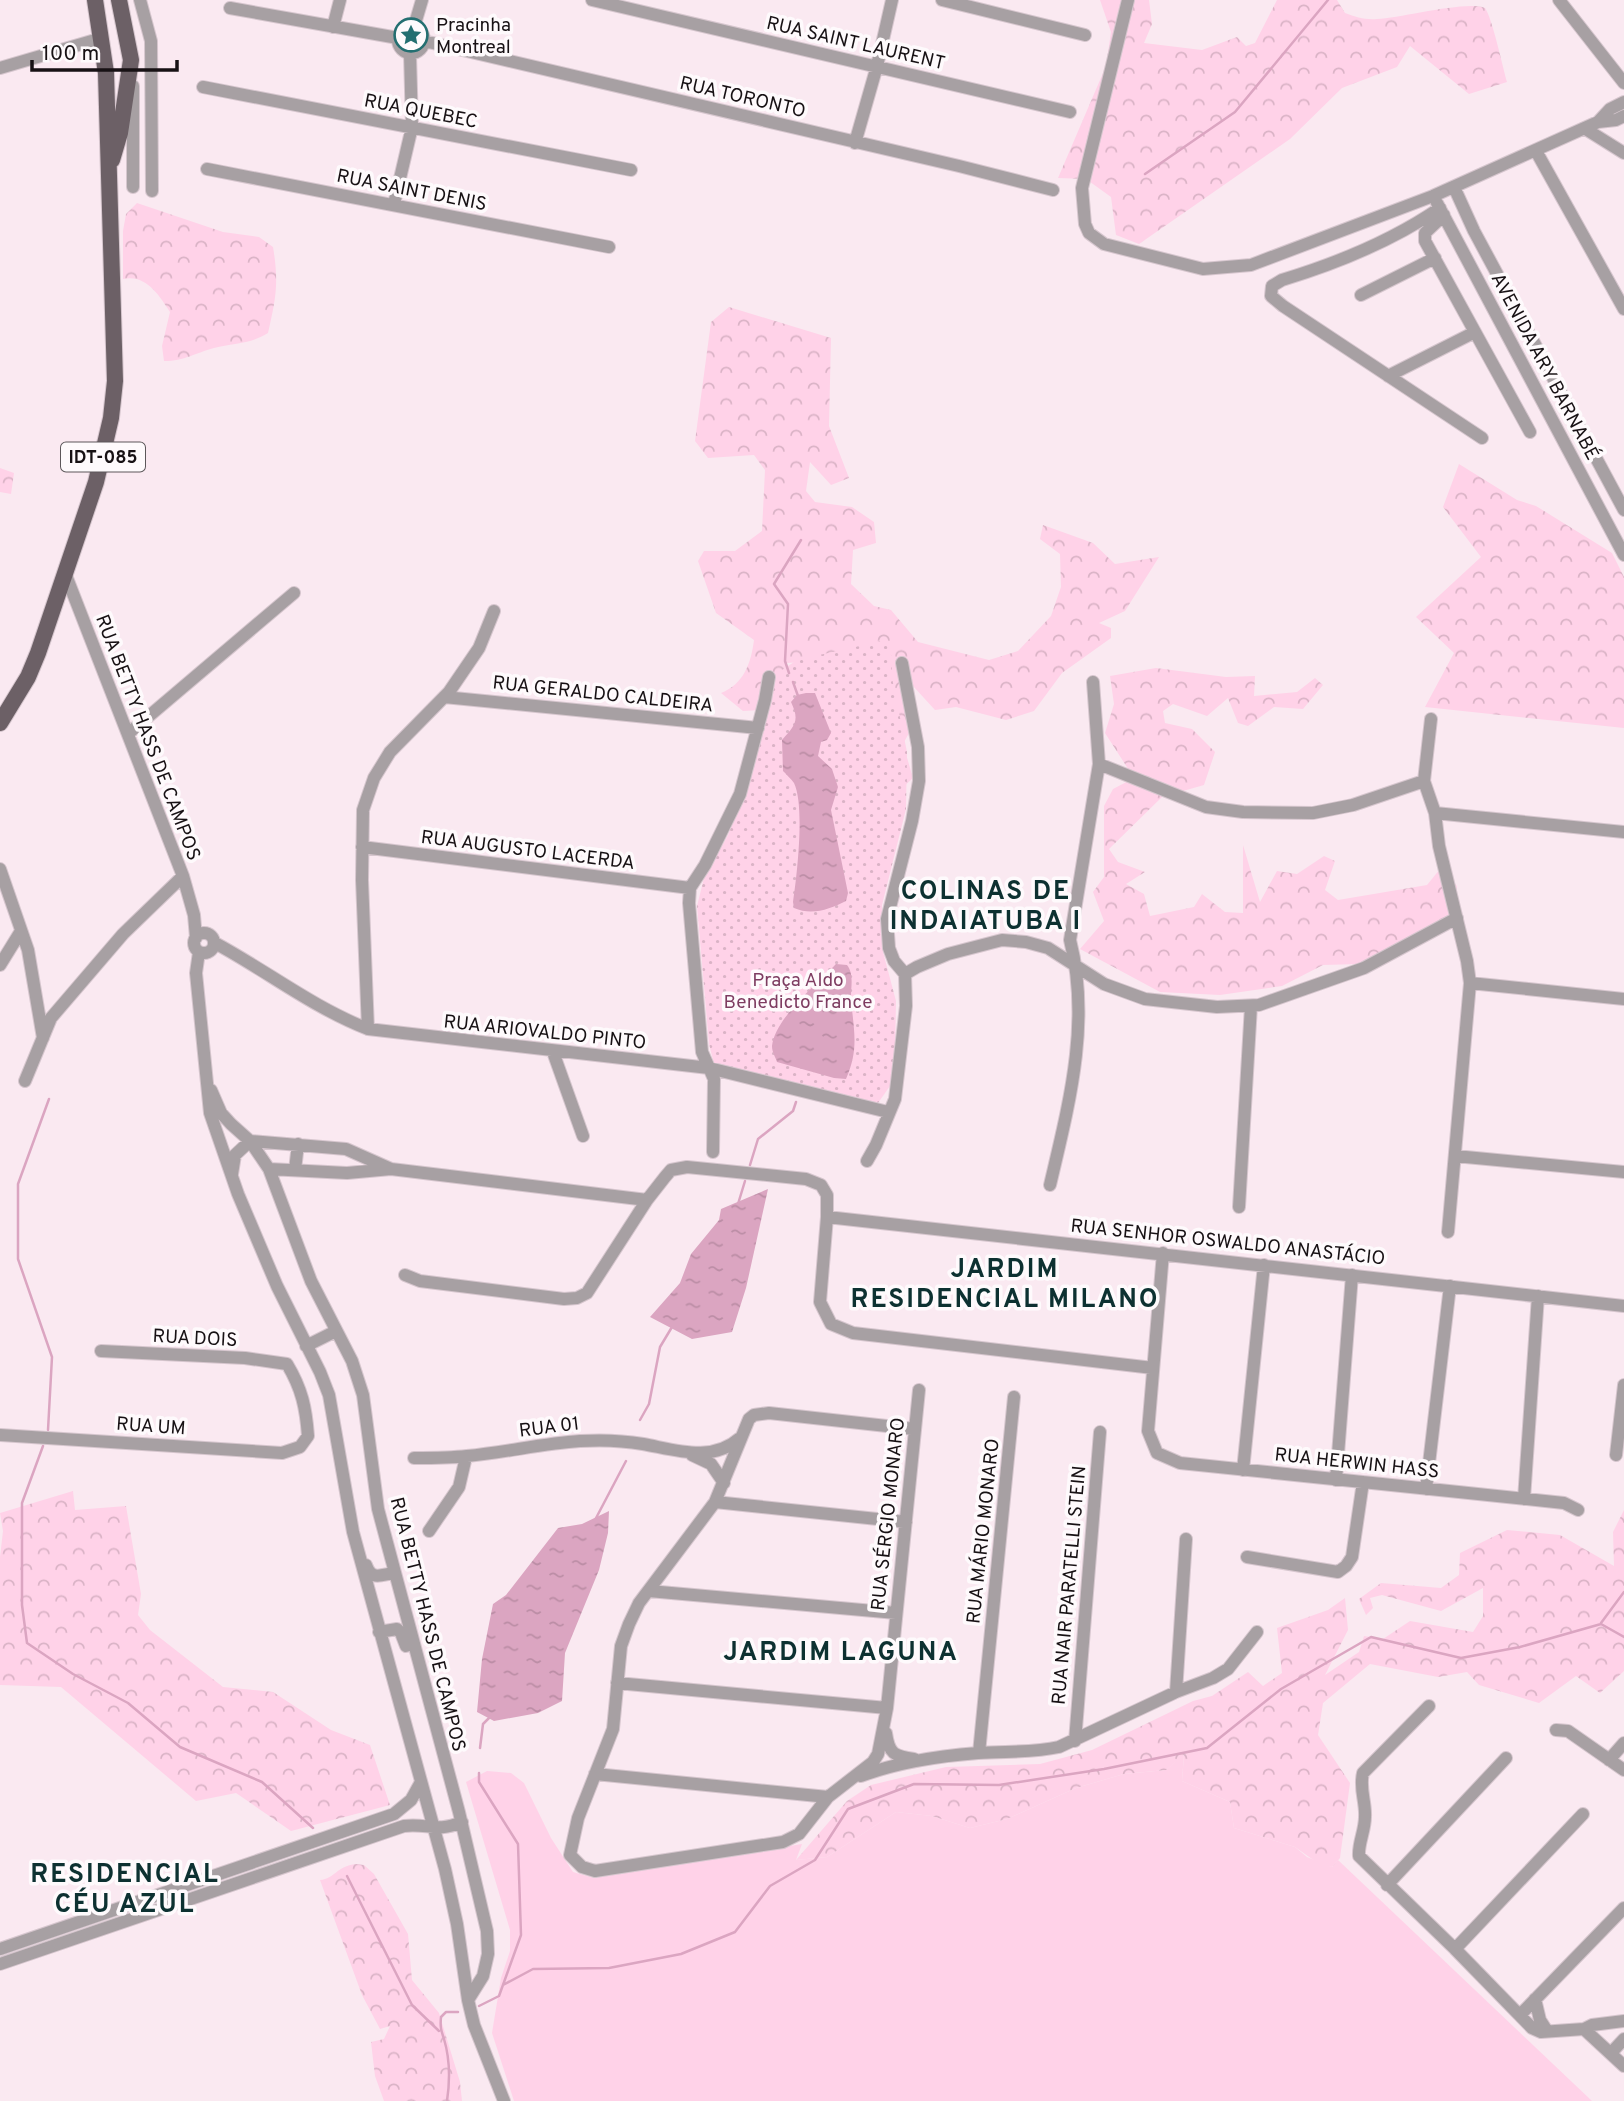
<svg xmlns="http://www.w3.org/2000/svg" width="1624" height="2101" viewBox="0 0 1624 2101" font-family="Overpass,sans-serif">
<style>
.grass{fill:#ffd2e8}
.forest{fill:url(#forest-crowns)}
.park{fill:url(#park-dots)}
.water{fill:url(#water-ripples)}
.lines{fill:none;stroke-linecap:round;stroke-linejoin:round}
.stream{stroke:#dba5c1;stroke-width:2.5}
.minor-casing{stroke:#d6c6ce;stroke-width:14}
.major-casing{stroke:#d6c6ce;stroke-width:18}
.minor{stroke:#a7a0a3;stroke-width:12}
.major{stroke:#6c6066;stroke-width:16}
.labels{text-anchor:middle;stroke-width:7;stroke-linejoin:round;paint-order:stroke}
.shield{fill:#fefafc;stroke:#5c575a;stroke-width:2}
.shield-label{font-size:18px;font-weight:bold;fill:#171114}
.poi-label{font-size:19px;fill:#171114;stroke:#fefafc;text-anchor:start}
.street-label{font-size:19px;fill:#171114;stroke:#fefafc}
.park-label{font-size:19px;fill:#7e3c61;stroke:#fefafc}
.district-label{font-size:26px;font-weight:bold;letter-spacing:2px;fill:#0d3131;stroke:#fefafc}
</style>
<defs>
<pattern id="forest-crowns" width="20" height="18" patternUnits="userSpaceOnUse" patternTransform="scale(1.75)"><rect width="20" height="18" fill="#ffd2e8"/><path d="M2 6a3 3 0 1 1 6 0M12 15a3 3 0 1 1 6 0" fill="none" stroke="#dab3c6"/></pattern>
<pattern id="park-dots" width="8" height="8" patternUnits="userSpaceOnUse" patternTransform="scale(1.75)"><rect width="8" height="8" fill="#ffd2e8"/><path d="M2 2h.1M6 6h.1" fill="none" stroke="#dab3c6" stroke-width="1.8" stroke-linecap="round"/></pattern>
<pattern id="water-ripples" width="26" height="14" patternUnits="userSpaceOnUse" patternTransform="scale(1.75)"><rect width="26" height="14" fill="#dba5c1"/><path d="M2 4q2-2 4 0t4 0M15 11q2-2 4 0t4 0" fill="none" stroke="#bb8da5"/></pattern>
</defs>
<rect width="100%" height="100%" fill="#fae9f1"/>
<path class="grass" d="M 1184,1754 L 1182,1781 L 1230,1802 L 1234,1828 L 1295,1847 L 1307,1857 L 1332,1867 L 1338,1860 L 1592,2101 L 514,2101 L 492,2033 L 501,1978 L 510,1951 L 510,1930 L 466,1782 L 487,1771 L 511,1773 L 524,1783 L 551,1838 L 573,1872 L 594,1878 L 802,1844 L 796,1860 L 827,1857 L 896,1812 L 932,1816 L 970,1828 L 1007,1819 L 1076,1788 L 1124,1774 L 1166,1770 Z"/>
<path class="forest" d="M 1100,0 L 1149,0 L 1152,24 L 1144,43 L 1202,50 L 1237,37 L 1246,46 L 1255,43 L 1277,0 L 1337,0 L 1345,13 C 1356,17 1365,20 1377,19 C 1401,18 1467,0 1485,8 C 1492,17 1503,68 1507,82 L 1469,94 L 1410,46 L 1397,67 L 1342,88 L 1290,139 L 1139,244 L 1116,235 L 1111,197 L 1086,179 L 1058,178 L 1106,66 L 1111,32 Z
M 137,203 L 223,232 L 259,237 L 273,247 C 279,283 276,298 268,333 C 251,344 233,343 214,348 C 195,353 185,361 164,361 L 162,346 L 170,312 C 159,295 146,274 123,279 L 123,231 L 126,214 Z
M 729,307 L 831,338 L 829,426 L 849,478 L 831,485 L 810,462 L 806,491 L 815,502 L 852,507 L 874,522 L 876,543 L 853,550 L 851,584 L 874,606 L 891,610 L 918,642 L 989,660 L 1018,651 L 1051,616 L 1061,587 L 1060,554 L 1040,539 L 1043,525 L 1093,543 L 1115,564 L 1159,557 L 1125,611 L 1099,623 L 1111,628 L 1111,638 L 1062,673 L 1034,711 L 1006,720 L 956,707 L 935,710 L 913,686 L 900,684 L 915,722 L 903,744 L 913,778 L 900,790 L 876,657 L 787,663 L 784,677 L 762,710 L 743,711 L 721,693 C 744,684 751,663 754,640 L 716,613 L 698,561 L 704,551 L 735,551 L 762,531 L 765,470 L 754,455 L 708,458 L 695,441 L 711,322 Z
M 1459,464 L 1517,500 L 1536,506 L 1612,553 L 1624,577 L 1624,728 L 1425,707 L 1454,653 L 1416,617 L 1481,557 L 1443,507 Z
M 0,468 L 14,473 L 11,494 L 0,492 Z
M 1156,668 L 1226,677 L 1255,676 L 1254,696 L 1297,692 L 1315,678 L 1323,685 L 1303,709 L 1274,707 L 1248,726 L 1238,723 L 1228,698 L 1207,716 L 1173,704 L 1163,711 L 1165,723 L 1192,729 L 1215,752 L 1204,785 L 1162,797 L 1109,849 L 1118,862 L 1145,872 L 1126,884 L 1144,894 L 1150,916 L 1194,907 L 1202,894 L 1225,912 L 1243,913 L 1243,845 L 1260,902 L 1277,871 L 1297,874 L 1324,856 L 1335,861 L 1325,890 L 1338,900 L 1427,885 L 1440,869 L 1457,886 L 1452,914 L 1360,964 L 1323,965 L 1282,986 L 1220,995 L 1160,992 L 1080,949 L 1104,921 L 1093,892 L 1104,877 L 1104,806 L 1113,789 L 1134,778 L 1105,733 L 1114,704 L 1110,676 Z
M 73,1491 L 75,1510 L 126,1506 L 141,1594 L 138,1615 L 150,1630 L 223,1687 L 273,1692 L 331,1730 L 370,1745 L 390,1805 L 291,1831 L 236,1793 L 196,1801 L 61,1687 L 0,1685 L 0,1557 L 3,1531 L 0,1513 Z
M 1624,1510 L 1624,1671 L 1600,1693 L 1576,1676 L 1539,1703 L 1479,1685 L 1467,1672 L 1438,1677 L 1370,1664 L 1323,1703 L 1318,1735 L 1350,1783 L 1340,1858 L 1332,1867 L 1319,1864 L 1295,1847 L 1234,1828 L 1230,1802 L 1182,1781 L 1184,1755 L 1166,1770 L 1124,1774 L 1076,1788 L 1007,1819 L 970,1828 L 932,1816 L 896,1812 L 827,1857 L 796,1860 L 847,1801 L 871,1785 L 946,1767 L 1040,1764 L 1092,1750 L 1193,1701 L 1212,1696 L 1248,1672 L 1263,1686 L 1282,1673 L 1277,1628 L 1328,1610 L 1345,1598 L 1348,1630 L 1325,1675 L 1359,1652 L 1364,1636 L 1383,1639 L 1410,1621 L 1473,1632 L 1483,1616 L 1483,1588 L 1441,1611 L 1382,1595 L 1370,1598 L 1373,1608 L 1366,1615 L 1359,1599 L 1381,1583 L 1441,1588 L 1459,1575 L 1460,1553 L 1507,1530 L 1560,1535 L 1614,1566 L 1613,1532 Z
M 356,1864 L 364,1865 L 374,1874 L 408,1934 L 412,1980 L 439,2013 L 460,2082 L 462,2101 L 384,2101 L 375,2076 L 371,2042 L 384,2039 L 390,2026 L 380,2029 L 362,1995 L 320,1880 C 335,1879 336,1866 356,1864 Z"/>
<path class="park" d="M 886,640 L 893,661 L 891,673 L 907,752 L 906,809 L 882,905 L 883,952 L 896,1001 L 895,1052 L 890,1086 L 878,1103 L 715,1068 L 709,1044 L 697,906 L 704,878 L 728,835 L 748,783 L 776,674 L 797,660 Z"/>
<path class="water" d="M 806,693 L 815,693 L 831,733 L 827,740 L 821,742 L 818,756 L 832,769 L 838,787 L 831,810 L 848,893 L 846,901 C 830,909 812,916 794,908 L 793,902 C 797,876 805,805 794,783 C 791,779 786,774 783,771 L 782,740 C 795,725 800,721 791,702 L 797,695 Z
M 836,964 L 847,965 C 854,974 851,986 851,997 C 853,1029 860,1047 846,1079 L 834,1078 L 777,1062 C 775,1056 772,1052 772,1046 C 775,1018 817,984 836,964 Z
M 768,1189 L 746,1288 L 732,1332 L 692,1339 L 650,1317 L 680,1283 L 691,1254 L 719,1220 L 721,1209 Z
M 609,1511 L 608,1533 L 599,1570 L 565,1653 L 562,1701 L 538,1713 L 494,1721 L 477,1712 L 482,1659 L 493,1604 L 506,1595 L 558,1528 L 582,1524 Z"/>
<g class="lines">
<path class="stream" d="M 1145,174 L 1235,112 L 1328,0
M 789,673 L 785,661 L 788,604 L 774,584 L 801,540
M 793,682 L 798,696
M 750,1165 L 758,1139 L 793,1111 L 796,1102
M 738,1204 L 745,1181
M 640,1420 L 649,1404 L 660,1347 L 672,1327
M 48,1430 L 52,1357 L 18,1259 L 18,1184 L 49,1099
M 43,1446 L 22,1503 L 22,1605 L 27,1643 L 73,1674 L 128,1703 L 180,1747 L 262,1782 L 313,1828
M 595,1520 L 626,1461
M 1601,1623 L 1624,1592
M 480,1748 L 483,1724 L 490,1717
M 347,1876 L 412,2005 L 439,2031
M 503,1985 L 533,1969 L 609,1968 L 681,1954 L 735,1932 L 770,1886 L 815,1860 L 848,1809 L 914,1784 L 999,1785 L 1104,1769 L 1207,1748 L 1281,1689 L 1371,1637 L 1461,1658 L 1520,1647 L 1601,1624 L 1624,1637
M 479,2006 L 499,1996 L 521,1935 L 518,1844 L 479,1782 L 479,1773
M 447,2101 C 450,2081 450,2059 444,2039 C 441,2030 440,2027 441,2017 L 446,2012 L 458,2012"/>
<defs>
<path id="minor" d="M 140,0 L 151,41 L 152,191
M 592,0 L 1070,112
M 942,0 L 1085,35
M 1128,0 L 1082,188 L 1085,224 L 1089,233 L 1104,244 L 1203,269 L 1251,265 L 1433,196 L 1598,122 L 1616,120 L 1624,116
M 1559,0 L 1624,83
M 230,8 L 398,38
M398 40a13 13 0 1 1 26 0a13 13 0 1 1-26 0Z
M 333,27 L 340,0
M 414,27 L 422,0
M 424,41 L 959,166 L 1053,190
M 0,68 L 102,38
M 133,86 L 133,187
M 203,87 L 631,170
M 1598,122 L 1610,109 L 1624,102
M 1584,128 L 1624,153
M 855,143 L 877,66 L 892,0
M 1536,151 L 1624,309
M 207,169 L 609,247
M 1454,187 L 1474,231 L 1624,510
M 1437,203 L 1624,555
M 394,204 L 412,127 L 410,54
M 1440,208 C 1392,241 1338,263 1282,280 L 1272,286 L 1271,296 L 1283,306 L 1482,438
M 1361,295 L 1435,258
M 1475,332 L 1530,432
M 1388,376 L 1475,332 L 1425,241 L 1425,233 L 1444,215
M 65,573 L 183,876 L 194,915 L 196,938
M 444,697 L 758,728
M 1431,719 L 1424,781 L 1435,813 L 1439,846 L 1467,961 L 1470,983 L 1448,1232
M 129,733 L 294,593
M 1099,764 L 1206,807 L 1243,812 L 1313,813 L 1353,805 L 1424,781
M 1435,813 L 1624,832
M 362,847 L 690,888
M 0,869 L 28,950 L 43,1038
M194 943a10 10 0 1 1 20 0a10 10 0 1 1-20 0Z
M 215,943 C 267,971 312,1007 368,1029 L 709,1068 L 888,1112
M 199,952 L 196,973 L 210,1113 L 238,1194 L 277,1286 L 320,1372 L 329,1395 L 353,1532 L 445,1869 L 457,1924 L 468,2000 L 474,2025 L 504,2101
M 0,965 L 21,931
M 905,974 L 917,967 L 948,954 L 1002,940 L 1026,942 L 1048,948 L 1104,984 L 1145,999 L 1217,1007 L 1259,1005 L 1364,968 L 1457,918
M 1470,983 L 1624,999
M 368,1029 L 362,880 L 363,810 L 374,778 L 390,752 L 449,692 L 479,648 L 494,611
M 553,1052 L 583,1136
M 25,1081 L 51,1018 L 123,934 L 183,876
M 211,1090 L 221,1113 L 231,1124 L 250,1141 L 269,1169 L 311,1281 L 352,1361 L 363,1395 L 378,1509 L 459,1812 L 487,1931 L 488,1954 L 483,1976 L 468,2000
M 713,1152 L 714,1079 L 702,1052 L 689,903 L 690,888 L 705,865 L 740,794 L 765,700 L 769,677
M 1455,1156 L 1624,1172
M 867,1161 L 876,1145 L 895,1099 L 906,1006 L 905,974 L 894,961 L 889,948 L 887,919 L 912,821 L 919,781 L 918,747 L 902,663
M 269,1169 L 347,1173 L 391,1169 L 647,1200
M 295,1170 L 298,1144
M 232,1174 L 235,1155 L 250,1141 L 346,1149 L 391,1169
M 1050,1185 C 1069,1104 1091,1022 1070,940 L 1099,764 L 1093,682
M 1239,1207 L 1251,1006
M 827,1217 L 1624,1306
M 1163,1253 L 1148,1431 L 1157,1453 L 1180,1463 L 1564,1503 L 1578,1510
M 405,1275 L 420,1281 L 564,1299 L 577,1298 L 587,1293 L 647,1200 L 665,1177 L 671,1170 L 687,1167 L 806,1179 L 821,1185 L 827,1195 L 827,1217 L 820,1302 L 831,1324 L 853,1333 L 1153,1368
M 306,1346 L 336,1331
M 914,1429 L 769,1413 L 754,1415 L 749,1419 L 715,1502 L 639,1603 L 629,1624 L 621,1646 L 613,1729 L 578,1818 L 570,1855 L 582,1867 L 595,1871 L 783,1842 L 799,1834 L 828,1797 L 873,1762 L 878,1754 L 887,1708 L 919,1390
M 0,1435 L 282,1453 L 300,1447 L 308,1436 C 306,1408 302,1389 287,1364 L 245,1358 L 101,1351
M 692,1455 L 711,1464 L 724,1483
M 1616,1455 L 1624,1385
M 414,1458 C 431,1458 450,1458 467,1456 C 529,1450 579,1433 643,1444 C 676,1450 712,1463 740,1438
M 1243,1470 L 1264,1265
M 1336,1480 L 1352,1275
M 1426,1489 L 1450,1286
M 1524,1499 L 1538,1296
M 715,1502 L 906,1522
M 429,1531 L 459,1487 L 466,1457
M 1247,1557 L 1338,1572 L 1346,1566 L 1352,1557 L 1363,1482
M 366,1565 C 372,1581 380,1575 394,1573
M 649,1591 L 896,1613
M 379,1632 L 397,1629 L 401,1633 L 406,1646
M 617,1683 L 887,1708
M 1176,1692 L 1186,1539
M 1429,1706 L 1363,1773 C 1359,1788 1366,1802 1365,1817 C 1365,1831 1358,1843 1359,1856 L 1455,1949 L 1532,2028 L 1541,2032 L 1584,2029 L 1624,2066
M 1556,1730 L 1568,1731 L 1624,1770
M 886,1733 C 889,1754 894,1756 914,1759
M 1075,1741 L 1100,1432
M 979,1753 L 1014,1397
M 1609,1760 L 1624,1743
M 595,1774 L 828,1797
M 861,1776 C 898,1762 939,1756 978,1753 C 1006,1751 1032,1753 1059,1747 L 1176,1692 L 1213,1678 L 1228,1669 L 1257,1632
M 1387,1885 L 1506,1758
M 0,1949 L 394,1814 L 411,1800 L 421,1782
M 1455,1949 L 1583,1814
M 0,1964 L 404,1826 C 428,1823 436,1833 462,1822
M 1535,1999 L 1540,2020 L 1547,2031
M 1520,2015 L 1624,1908
M 1584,2029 L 1592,2025 L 1624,2021
M 1611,2053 L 1624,2039"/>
<path id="major" d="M 112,160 L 120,133 L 131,60 L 119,0
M 0,723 L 28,677 L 38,653 L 96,482 L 111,418 L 115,381 L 106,73 L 95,0"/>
</defs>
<use href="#minor" class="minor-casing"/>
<use href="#major" class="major-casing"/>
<use href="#minor" class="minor"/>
<use href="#major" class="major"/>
</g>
<defs>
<symbol id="sight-ring" viewBox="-11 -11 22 22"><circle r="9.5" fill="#fefafc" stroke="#246f71" stroke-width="1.5"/><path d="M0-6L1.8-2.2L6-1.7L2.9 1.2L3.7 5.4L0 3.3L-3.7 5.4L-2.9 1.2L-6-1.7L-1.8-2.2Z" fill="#246f71"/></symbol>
</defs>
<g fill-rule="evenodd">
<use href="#sight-ring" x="392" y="16" width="38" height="38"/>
</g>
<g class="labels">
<rect class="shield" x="61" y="442.5" width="84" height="29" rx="5"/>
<g class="shield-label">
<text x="103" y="463">IDT-085</text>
</g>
<g class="poi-label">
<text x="436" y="31">Pracinha<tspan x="436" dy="22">Montreal</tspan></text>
</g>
<g class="street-label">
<text transform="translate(856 42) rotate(13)" y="7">RUA SAINT LAURENT</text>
<text transform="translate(743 96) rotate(13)" y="7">RUA TORONTO</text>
<text transform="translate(421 110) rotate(11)" y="7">RUA QUEBEC</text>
<text transform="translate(412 189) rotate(11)" y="7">RUA SAINT DENIS</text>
<text transform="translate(1546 366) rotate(62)" y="7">AVENIDA ARY BARNABÉ</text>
<text transform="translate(603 693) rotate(6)" y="7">RUA GERALDO CALDEIRA</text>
<text transform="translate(149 737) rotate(69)" y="7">RUA BETTY HASS DE CAMPOS</text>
<text transform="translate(528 849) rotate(7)" y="7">RUA AUGUSTO LACERDA</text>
<text transform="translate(545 1031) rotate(6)" y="7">RUA ARIOVALDO PINTO</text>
<text transform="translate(1228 1241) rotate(6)" y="7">RUA SENHOR OSWALDO ANASTÁCIO</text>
<text transform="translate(195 1337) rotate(3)" y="7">RUA DOIS</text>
<text transform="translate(151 1425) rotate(4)" y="7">RUA UM</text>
<text transform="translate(549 1426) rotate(-7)" y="7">RUA 01</text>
<text transform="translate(1357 1462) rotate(6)" y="7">RUA HERWIN HASS</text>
<text transform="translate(887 1514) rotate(-84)" y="7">RUA SÉRGIO MONARO</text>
<text transform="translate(982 1531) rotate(-84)" y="7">RUA MÁRIO MONARO</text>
<text transform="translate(1068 1585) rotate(-85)" y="7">RUA NAIR PARATELLI STEIN</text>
<text transform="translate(429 1624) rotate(76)" y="7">RUA BETTY HASS DE CAMPOS</text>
</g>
<g class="park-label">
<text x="798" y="986">Praça Aldo<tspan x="798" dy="22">Benedicto France</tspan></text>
</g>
<g class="district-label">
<text x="986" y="899">COLINAS DE<tspan x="986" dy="30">INDAIATUBA I</tspan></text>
<text x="1005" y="1277">JARDIM<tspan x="1005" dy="30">RESIDENCIAL MILANO</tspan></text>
<text x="841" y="1660">JARDIM LAGUNA</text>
<text x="125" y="1882">RESIDENCIAL<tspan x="125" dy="30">CÉU AZUL</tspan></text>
</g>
</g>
<path d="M32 60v10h145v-10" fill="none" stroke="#171114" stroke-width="3.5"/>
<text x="42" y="60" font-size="21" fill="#171114" stroke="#fefafc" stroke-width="5" paint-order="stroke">100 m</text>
</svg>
